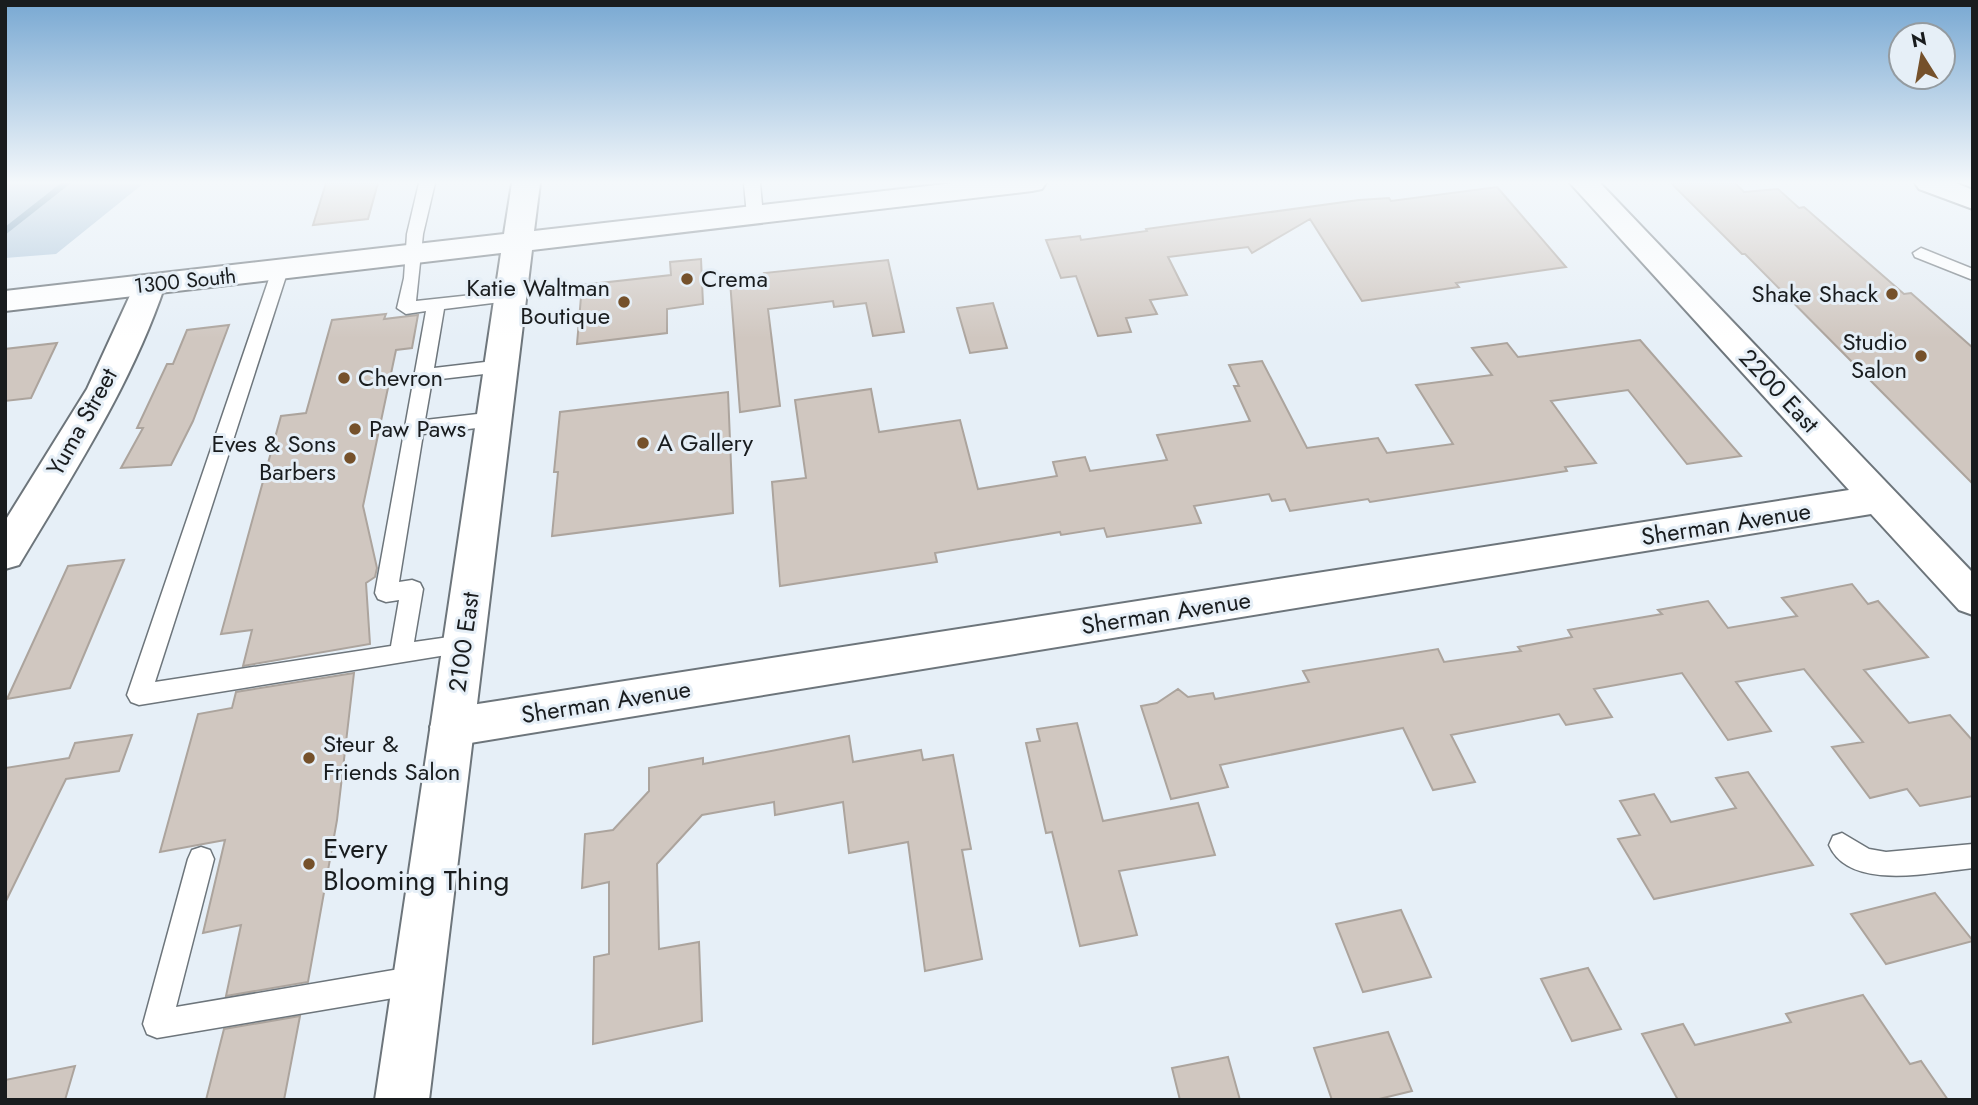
<svg xmlns="http://www.w3.org/2000/svg" width="1978" height="1105" viewBox="0 0 1978 1105" font-family="Jost,sans-serif">
<style>
.green{fill:#b0c8dc}
.lines{fill:none;stroke-linecap:round;stroke-linejoin:round}
.stream{fill:#7196b2;fill-rule:evenodd}
.building{fill:#d0c7c0;stroke:#aca49d;stroke-width:2}
.lane-casing{stroke:#6d757b;stroke-width:3}
.street-casing{stroke:#6d757b;stroke-width:4}
.secondary-casing{stroke:#6d757b;stroke-width:4}
.primary-casing{stroke:#6d757b;stroke-width:4}
.lane{fill:#fff;fill-rule:evenodd}
.street{fill:#fff;fill-rule:evenodd}
.secondary{fill:#fff;fill-rule:evenodd}
.primary{fill:#fff;fill-rule:evenodd}
.poi-dot{fill:#75512b;stroke:#e6eff7;stroke-width:2.5}
.labels{text-anchor:middle;stroke-width:6;stroke-linejoin:round;paint-order:stroke}
.far-street-label{font-size:21px;fill:#191c1e;stroke:#e6eff7}
.poi-label{font-size:24px;fill:#191c1e;stroke:#e6eff7;text-anchor:start}
.street-label{font-size:24px;fill:#191c1e;stroke:#e6eff7}
.near-poi-label{font-size:28px;fill:#191c1e;stroke:#e6eff7;text-anchor:start}
</style>
<rect width="100%" height="100%" fill="#e6eff7"/>
<path class="green" d="M 5,183 L 144,183 L 56,254 L 5,258 Z"/>
<g class="lines">
<path class="stream" d="M 61,183 L 71,183 L 5,235 L 5,227 Z"/>
</g>
<path class="building" d="M 326,183 L 378,183 L 368,219 L 313,225 Z
M 1671,183 L 1735,183 L 1744,192 L 1778,189 L 1799,208 L 1804,207 L 1904,294 L 1911,293 L 1973,348 L 1973,484 L 1745,254 L 1742,254 Z
M 1497,187 L 1566,267 L 1456,283 L 1459,287 L 1362,301 L 1310,219 L 1252,253 L 1248,247 L 1168,257 L 1187,295 L 1150,300 L 1157,314 L 1126,318 L 1131,332 L 1098,336 L 1076,276 L 1061,278 L 1046,240 L 1080,236 L 1081,240 L 1147,231 L 1146,229 L 1359,200 L 1389,198 L 1391,201 Z
M 701,259 L 703,304 L 667,309 L 667,333 L 577,344 L 582,285 L 671,275 L 670,262 Z
M 888,260 L 904,332 L 873,336 L 866,303 L 834,307 L 833,301 L 768,309 L 780,406 L 740,412 L 730,281 L 765,277 L 764,273 Z
M 993,303 L 1007,348 L 970,353 L 957,308 Z
M 386,314 L 384,319 L 418,315 L 412,348 L 396,350 L 363,506 L 377,568 L 375,577 L 366,583 L 370,644 L 243,666 L 252,630 L 221,634 L 281,416 L 306,413 L 332,320 Z
M 229,325 L 193,421 L 171,465 L 121,468 L 143,428 L 137,428 L 167,364 L 173,364 L 187,330 Z
M 1640,340 L 1741,456 L 1687,464 L 1628,390 L 1551,401 L 1596,463 L 1565,467 L 1567,471 L 1370,502 L 1368,499 L 1290,511 L 1285,499 L 1272,501 L 1269,494 L 1194,506 L 1201,523 L 1107,537 L 1104,528 L 1061,535 L 1060,532 L 935,553 L 937,562 L 780,586 L 772,482 L 806,478 L 795,400 L 871,389 L 879,432 L 960,420 L 978,489 L 1057,476 L 1053,462 L 1085,457 L 1090,471 L 1167,460 L 1157,435 L 1250,421 L 1234,386 L 1239,386 L 1229,365 L 1262,361 L 1307,448 L 1378,438 L 1387,453 L 1453,444 L 1416,385 L 1492,375 L 1472,348 L 1507,343 L 1518,357 Z
M 57,343 L 31,398 L 5,401 L 5,349 Z
M 728,392 L 733,513 L 552,536 L 558,472 L 554,472 L 560,412 Z
M 124,560 L 70,688 L 7,699 L 68,566 Z
M 1852,584 L 1868,604 L 1878,601 L 1928,657 L 1864,670 L 1909,723 L 1950,715 L 1973,741 L 1973,796 L 1920,806 L 1907,789 L 1870,798 L 1832,747 L 1863,742 L 1804,669 L 1736,682 L 1771,731 L 1728,740 L 1682,673 L 1594,689 L 1612,717 L 1566,725 L 1559,714 L 1451,735 L 1475,782 L 1433,790 L 1403,728 L 1220,765 L 1228,787 L 1171,799 L 1141,706 L 1157,703 L 1178,689 L 1188,697 L 1213,693 L 1215,699 L 1309,682 L 1303,671 L 1438,649 L 1444,662 L 1521,651 L 1518,647 L 1572,637 L 1568,630 L 1662,614 L 1658,610 L 1708,601 L 1728,628 L 1797,616 L 1782,598 Z
M 354,673 L 337,820 L 308,982 L 226,996 L 241,925 L 203,933 L 225,840 L 160,852 L 198,714 L 232,708 L 236,692 Z
M 1077,723 L 1103,821 L 1198,803 L 1215,855 L 1119,871 L 1137,935 L 1080,946 L 1052,832 L 1046,833 L 1026,743 L 1040,741 L 1037,729 Z
M 132,735 L 119,771 L 66,779 L 5,903 L 5,768 L 69,758 L 75,743 Z
M 849,736 L 853,762 L 921,750 L 923,760 L 953,755 L 971,849 L 962,850 L 982,959 L 925,971 L 908,842 L 849,853 L 843,802 L 775,815 L 774,802 L 702,815 L 657,864 L 659,949 L 699,942 L 702,1021 L 593,1044 L 594,957 L 609,954 L 609,882 L 582,888 L 585,834 L 613,830 L 649,791 L 649,768 L 703,758 L 703,764 Z
M 1748,772 L 1813,865 L 1654,899 L 1618,839 L 1640,835 L 1620,801 L 1654,794 L 1671,822 L 1736,808 L 1716,778 Z
M 1935,893 L 1973,941 L 1886,964 L 1851,914 Z
M 1401,910 L 1431,977 L 1363,992 L 1336,924 Z
M 1588,968 L 1621,1029 L 1572,1041 L 1541,979 Z
M 1863,995 L 1910,1064 L 1921,1061 L 1948,1100 L 1678,1100 L 1642,1034 L 1683,1024 L 1695,1045 L 1791,1022 L 1786,1014 Z
M 300,1016 L 284,1100 L 206,1100 L 224,1029 Z
M 1388,1032 L 1412,1091 L 1375,1100 L 1332,1100 L 1314,1048 Z
M 1228,1057 L 1240,1100 L 1180,1100 L 1172,1068 Z
M 75,1066 L 65,1100 L 5,1100 L 5,1080 Z"/>
<g class="lines">
<defs>
<path id="lane" d="M 419,183 L 435,183 L 423,234 L 416,301 L 509,291 L 518,296 L 509,301 L 444,309 L 434,368 L 502,360 L 508,362 L 511,366 L 508,370 L 502,372 L 432,380 L 425,420 L 495,412 L 502,414 L 504,419 L 502,424 L 495,426 L 423,434 L 399,582 L 412,580 L 420,583 L 423,589 L 414,642 L 463,635 L 471,637 L 474,644 L 471,651 L 139,705 L 131,702 L 127,695 L 272,270 L 280,265 L 288,270 L 155,682 L 391,646 L 399,600 L 386,602 L 378,599 L 375,593 L 426,311 L 406,314 L 397,308 L 404,278 L 407,234 Z
M 744,183 L 760,183 L 763,216 L 761,219 L 755,221 L 747,216 Z
M 1921,248 L 1973,269 L 1973,280 L 1915,257 L 1913,253 Z
M 1842,833 L 1869,849 L 1886,852 L 1973,844 L 1973,868 C 1933,872 1849,892 1829,845 L 1833,836 Z
M 201,847 L 210,850 L 214,859 L 176,1007 L 417,966 L 427,970 L 431,980 L 427,990 L 417,994 L 157,1038 L 147,1034 L 143,1024 L 188,859 L 192,850 Z"/>
<path id="street" d="M 1570,183 L 1600,183 L 1973,573 L 1973,615 L 1959,610 L 1871,514 L 452,746 L 437,741 L 430,727 L 437,713 L 452,708 L 1849,490 Z
M 149,275 L 160,278 L 165,285 C 131,386 73,474 19,565 L 5,569 L 5,521 L 87,389 L 138,278 Z"/>
<path id="secondary" d="M 512,183 L 540,183 L 534,231 L 954,183 L 1046,183 L 1042,189 L 1032,191 L 532,250 L 429,1100 L 375,1100 L 501,253 L 5,311 L 5,291 L 504,234 Z"/>
<path id="primary" d="M 1915,183 L 1956,183 L 1973,190 L 1973,209 L 1919,189 Z"/>
</defs>
<use href="#lane" class="lane-casing"/>
<use href="#street" class="street-casing"/>
<use href="#secondary" class="secondary-casing"/>
<use href="#primary" class="primary-casing"/>
<use href="#lane" class="lane"/>
<use href="#street" class="street"/>
<use href="#secondary" class="secondary"/>
<use href="#primary" class="primary"/>
</g>
<linearGradient id="sky" x2="0" y2="1"><stop stop-color="#78a8d2"/><stop offset="0.54" stop-color="#f4f8fb"/><stop offset="1" stop-color="#f4f8fb" stop-opacity="0"/></linearGradient>
<rect width="1978" height="338" fill="url(#sky)"/>
<g class="poi-dot">
<circle cx="687" cy="279" r="7"/>
<circle cx="1892" cy="294" r="7"/>
<circle cx="624" cy="302" r="7"/>
<circle cx="1921" cy="356" r="7"/>
<circle cx="344" cy="378" r="7"/>
<circle cx="355" cy="429" r="7"/>
<circle cx="643" cy="443" r="7"/>
<circle cx="350" cy="458" r="7"/>
<circle cx="309" cy="758" r="7"/>
<circle cx="309" cy="864" r="7"/>
</g>
<g class="labels">
<g class="far-street-label">
<text transform="translate(185 281) rotate(-6)" y="7">1300 South</text>
</g>
<g class="poi-label">
<text x="701" y="287">Crema</text>
<text x="610" y="296" text-anchor="end">Katie Waltman<tspan x="610" dy="28">Boutique</tspan></text>
<text x="1878" y="302" text-anchor="end">Shake Shack</text>
<text x="1907" y="350" text-anchor="end">Studio<tspan x="1907" dy="28">Salon</tspan></text>
<text x="358" y="386">Chevron</text>
<text x="369" y="437">Paw Paws</text>
<text x="657" y="451">A Gallery</text>
<text x="336" y="452" text-anchor="end">Eves &amp; Sons<tspan x="336" dy="28">Barbers</tspan></text>
<text x="323" y="752">Steur &amp;<tspan x="323" dy="28">Friends Salon</tspan></text>
</g>
<g class="street-label">
<text transform="translate(1779 391) rotate(47)" y="8">2200 East</text>
<text transform="translate(82 422) rotate(-61)" y="8">Yuma Street</text>
<text transform="translate(1726 524) rotate(-9)" y="8">Sherman Avenue</text>
<text transform="translate(1166 613) rotate(-9)" y="8">Sherman Avenue</text>
<text transform="translate(464 642) rotate(-82)" y="8">2100 East</text>
<text transform="translate(606 702) rotate(-9)" y="8">Sherman Avenue</text>
</g>
<g class="near-poi-label">
<text x="323" y="858">Every<tspan x="323" dy="32">Blooming Thing</tspan></text>
</g>
</g>
<rect width="1978" height="1105" fill="none" stroke="#191c1e" stroke-width="14"/>
<g transform="translate(1922 56) rotate(349)"><circle r="33" fill="#e6eff7" stroke="#949ba0" stroke-width="2"/>
<path d="M0-5L12 26L0 18L-12 26Z" fill="#75512b"/>
<text y="-10" font-size="19" font-weight="bold" text-anchor="middle" fill="#191c1e">N</text>
</g>
</svg>
